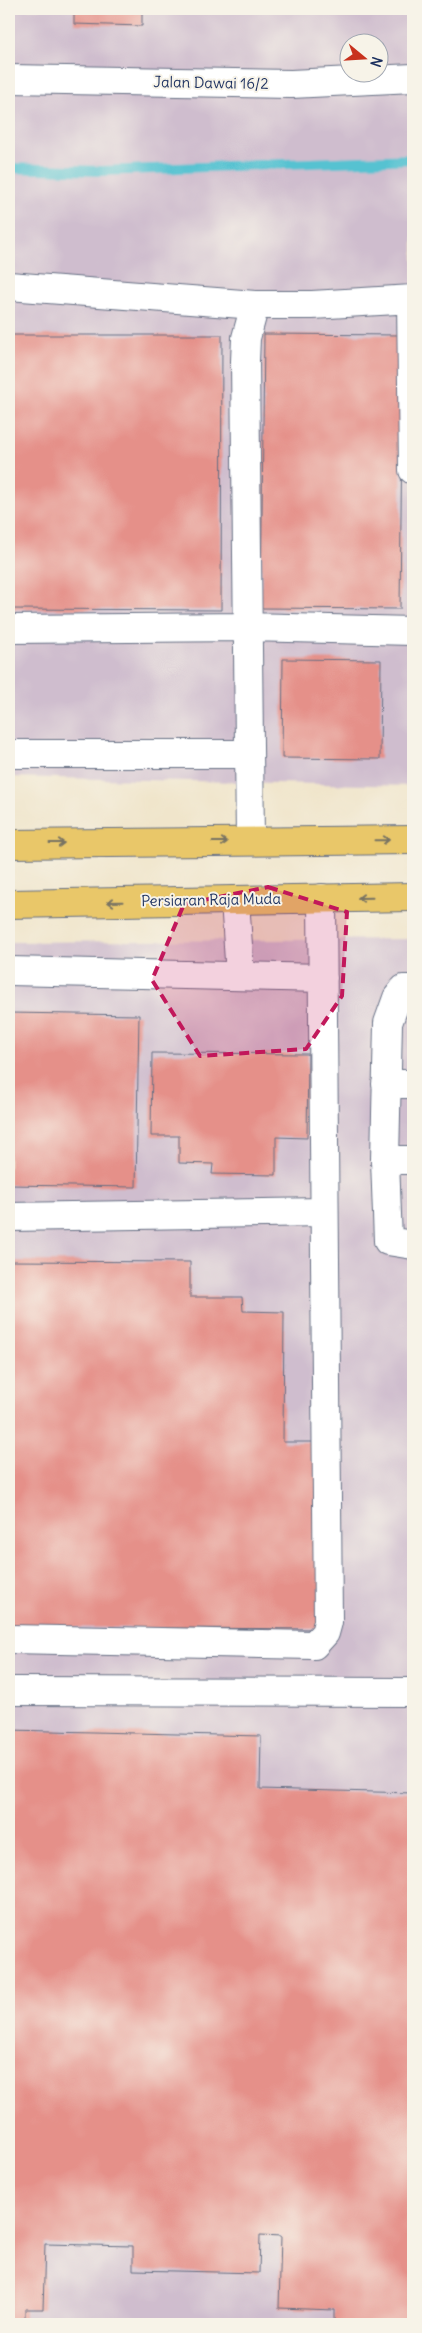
<svg xmlns="http://www.w3.org/2000/svg" width="422" height="2333" viewBox="0 0 422 2333" font-family="Delius,sans-serif">
<style>
.industrial{fill:#cfbdce;fill-rule:evenodd}
.lines{fill:none;stroke-linecap:round;stroke-linejoin:round}
.stream{stroke:#56c2d1;stroke-width:10}
.building{fill:#e59089}
.minor-casing{stroke:#666f84;stroke-width:30}
.major-casing{stroke:#666f84;stroke-width:30}
.minor{stroke:#fff;stroke-width:28}
.major{stroke:#e9c769;stroke-width:28}
.oneway{stroke:#787363}
.marked{fill:#c2185b;fill-opacity:0.2;stroke:#c2185b;stroke-width:4;stroke-dasharray:10 6;stroke-linejoin:round}
.labels{text-anchor:middle;stroke-width:4;stroke-linejoin:round;paint-order:stroke}
.street-label{font-size:15px;fill:#1b2f5e;stroke:#f7f3e8}
</style>
<rect width="100%" height="100%" fill="#f7f3e8"/>
<filter id="ink" filterUnits="userSpaceOnUse"><feTurbulence type="fractalNoise" baseFrequency=".02" numOctaves="2"/><feDisplacementMap in="SourceGraphic" scale="10" xChannelSelector="R" yChannelSelector="G"/><feConvolveMatrix kernelMatrix="1 2 1 2 8 2 1 2 1" color-interpolation-filters="sRGB"/></filter>
<filter id="wash" filterUnits="userSpaceOnUse"><feTurbulence type="fractalNoise" baseFrequency=".0096" numOctaves="4" result="noise"/><feDisplacementMap in="SourceGraphic" scale="20" xChannelSelector="R" yChannelSelector="G"/><feGaussianBlur stdDeviation="1.12" result="paint"/><feColorMatrix in="noise" values="0 0 0 0 0 0 0 0 0 0 0 0 0 0 0 0 0 1.4 0 .05"/><feComposite in="paint" operator="in"/></filter>
<g filter="url(#wash)">
<rect width="100%" height="100%" fill="#f0e5cb"/>
<path class="industrial" d="M 9,9 L 413,9 L 413,786 L 9,777 ZM 350,42 L 380,42 L 380,72 L 350,72 Z
M 413,939 L 413,2324 L 9,2324 L 9,942 Z"/>
<g class="lines">
<path class="stream" d="M 9,168 L 101,171 L 413,159"/>
</g>
<g id="blocks">
<path class="building" d="M 74,9 L 142,9 L 142,26 L 74,24 Z
M 264,334 L 403,335 L 400,609 L 261,608 Z
M 9,335 L 222,335 L 221,610 L 9,609 Z
M 283,659 L 381,660 L 380,759 L 282,758 Z
M 9,1013 L 139,1015 L 136,1187 L 9,1185 Z
M 152,1053 L 308,1054 L 307,1138 L 276,1137 L 276,1175 L 212,1174 L 213,1164 L 179,1163 L 179,1136 L 151,1136 Z
M 9,1261 L 190,1262 L 190,1297 L 242,1297 L 243,1311 L 284,1312 L 283,1442 L 326,1442 L 324,1629 L 9,1627 Z
M 9,1730 L 261,1736 L 260,1789 L 413,1793 L 413,2324 L 334,2324 L 334,2310 L 279,2308 L 281,2236 L 260,2235 L 259,2273 L 133,2270 L 133,2246 L 45,2244 L 43,2309 L 25,2309 L 25,2324 L 9,2324 Z"/>
</g>
</g>
<g filter="url(#ink)">
<use href="#blocks" fill-opacity="0" stroke="#666f84" stroke-width="1"/>
<g class="lines">
<defs>
<path id="minor" d="M 9,79 L 291,84 L 413,78
M 9,286 L 255,305
M 411,299 L 413,470
M 9,629 L 248,627 L 413,631
M 9,754 L 249,754
M 250,841 L 245,361 L 246,338 L 255,305 L 312,305 L 413,299
M 235,900 L 240,976
M 9,971 L 323,978
M 413,989 L 404,989 L 397,998 L 388,1023 L 385,1160 L 388,1241 L 413,1245
M 386,1084 L 413,1084
M 385,1160 L 413,1160
M 9,1217 L 324,1212
M 9,1639 L 314,1645 L 325,1633 L 328,1622 L 322,898
M 9,1691 L 413,1692"/>
<path id="major" d="M 9,844 L 413,840
M 9,904 L 413,897"/>
</defs>
<use href="#minor" class="minor-casing"/>
<use href="#major" class="major-casing"/>
<use href="#minor" class="minor"/>
<use href="#major" class="major"/>
</g>
<defs><path id="oneway-shaft" d="M-6 0H5M1.5-3L5.5 0L1.5 3" fill="none" stroke-width="1.6" stroke-linecap="round" stroke-linejoin="round" transform="scale(1.25)"/></defs>
<g class="oneway">
<use href="#oneway-shaft" transform="translate(382 840) rotate(-1)"/>
<use href="#oneway-shaft" transform="translate(220 842)"/>
<use href="#oneway-shaft" transform="translate(57 843)"/>
<use href="#oneway-shaft" transform="translate(365 898) rotate(179)"/>
<use href="#oneway-shaft" transform="translate(115 902) rotate(179)"/>
</g>
</g>
<path class="marked" d="M 268,887 L 347,912 L 342,996 L 306,1049 L 200,1056 L 152,980 L 184,904 Z"/>
<g class="labels">
<g class="street-label">
<text transform="translate(211 83) rotate(1)" y="5">Jalan Dawai 16/2</text>
<text transform="translate(211 900) rotate(-1)" y="5">Persiaran Raja Muda</text>
</g>
</g>
<rect width="422" height="2333" fill="none" stroke="#f7f3e8" stroke-width="30"/>
<g transform="translate(364 58) rotate(108)"><circle r="24" fill="#f7f3e8" stroke="#9fa5b1"/>
<path d="M0-4L9 19L0 12L-9 19Z" fill="#c8321e"/>
<text y="-8" font-size="14" font-weight="bold" text-anchor="middle" fill="#1b2f5e">N</text>
</g>
</svg>
